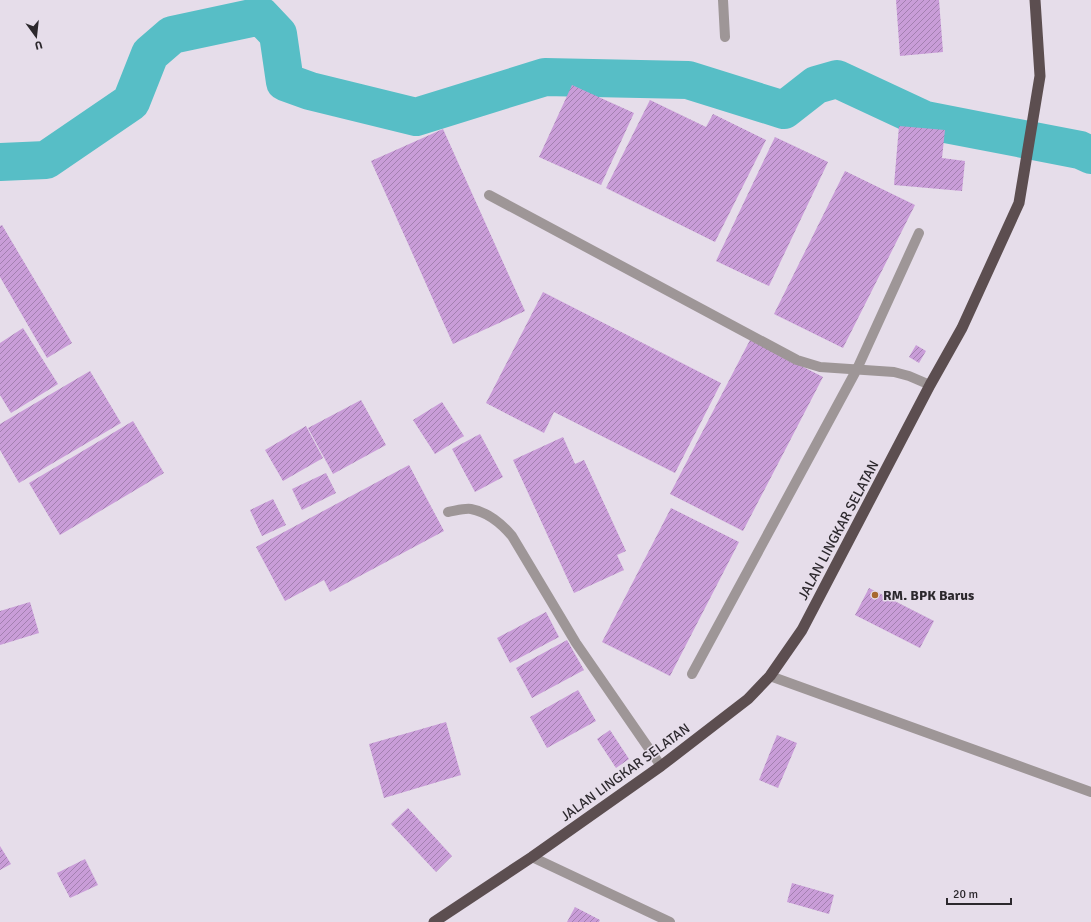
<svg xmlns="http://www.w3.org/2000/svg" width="1091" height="922" viewBox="0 0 1091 922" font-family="Signika,sans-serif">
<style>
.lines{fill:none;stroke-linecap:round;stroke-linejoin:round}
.river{stroke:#57bec6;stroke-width:38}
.building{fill:url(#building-hatch)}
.service{stroke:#9e9697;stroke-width:10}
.minor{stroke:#9e9697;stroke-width:10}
.trunk{stroke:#5c4e50;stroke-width:11}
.poi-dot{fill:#a7692f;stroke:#e6ddea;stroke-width:1.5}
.labels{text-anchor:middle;stroke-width:3;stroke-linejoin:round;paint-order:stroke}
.street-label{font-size:14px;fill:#2c282d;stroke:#e6ddea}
.poi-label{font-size:14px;font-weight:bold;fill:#2c282d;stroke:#e6ddea;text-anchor:start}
</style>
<defs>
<pattern id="building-hatch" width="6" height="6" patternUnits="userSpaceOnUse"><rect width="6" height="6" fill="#c99dd8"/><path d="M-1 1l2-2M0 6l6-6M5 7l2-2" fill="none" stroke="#a380b0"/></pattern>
</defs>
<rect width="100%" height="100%" fill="#e6ddea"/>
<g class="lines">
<path class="river" d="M 0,162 L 46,160 L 131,102 L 150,54 L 172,35 L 261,16 L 278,34 L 285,82 L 310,91 L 416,117 L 545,77 L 688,80 L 784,110 L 816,85 L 837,79 L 925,120 L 1080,150 L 1091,155"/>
</g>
<path class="building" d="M 896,0 L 939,0 L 943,52 L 900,56 Z
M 572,85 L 634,113 L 601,185 L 539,157 Z
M 650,100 L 706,127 L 713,114 L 766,140 L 715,242 L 606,188 Z
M 899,126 L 945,130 L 942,158 L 965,161 L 962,191 L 894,185 Z
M 443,129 L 525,311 L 453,344 L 371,161 Z
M 775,137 L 828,162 L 769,286 L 716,261 Z
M 845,171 L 915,205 L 843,348 L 774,314 Z
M 2,225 L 72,343 L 47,358 L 0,277 L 0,226 Z
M 543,292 L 721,383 L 675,473 L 554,412 L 544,433 L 486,403 Z
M 23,328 L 58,384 L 11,413 L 0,395 L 0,343 Z
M 750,340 L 823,377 L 743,531 L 670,494 Z
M 916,345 L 926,351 L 919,363 L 909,357 Z
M 90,371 L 121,423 L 19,483 L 0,450 L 0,424 Z
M 361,400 L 386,445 L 333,474 L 308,428 Z
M 442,402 L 464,436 L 435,454 L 413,420 Z
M 133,421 L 164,473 L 60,535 L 29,483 Z
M 306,426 L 323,458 L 283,481 L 265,450 Z
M 480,434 L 503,477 L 475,492 L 452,449 Z
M 563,437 L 575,464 L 584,460 L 626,551 L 617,555 L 624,570 L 574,593 L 513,460 Z
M 409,465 L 444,531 L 330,592 L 324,580 L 285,601 L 256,547 Z
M 326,473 L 336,493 L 302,510 L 292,489 Z
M 273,499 L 286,525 L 262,536 L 250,510 Z
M 671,508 L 739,542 L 670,676 L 602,642 Z
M 869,588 L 934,621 L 920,648 L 855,615 Z
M 30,602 L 39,633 L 0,645 L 0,611 Z
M 546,612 L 559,637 L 510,663 L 497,638 Z
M 567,640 L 584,670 L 532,698 L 516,668 Z
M 578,690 L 596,721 L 547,748 L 530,717 Z
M 446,722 L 461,775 L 384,798 L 369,744 Z
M 610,730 L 629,759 L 616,768 L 597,739 Z
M 777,735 L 797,743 L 778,788 L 759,780 Z
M 408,808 L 452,856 L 436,872 L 391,824 Z
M 0,846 L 11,864 L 0,870 Z
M 85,859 L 98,885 L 70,898 L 57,873 Z
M 792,883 L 834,895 L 829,914 L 787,902 Z
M 575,907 L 600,920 L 599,922 L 567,922 Z"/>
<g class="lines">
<path class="service" d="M 723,0 L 725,37
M 489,195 L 797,360 L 820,367 L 894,372 L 909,376 L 930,385
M 448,512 C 455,511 464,508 471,509 C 488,512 501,523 512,536 L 576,643 L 661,766
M 692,674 L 857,369 L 919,233
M 532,857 L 670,922"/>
<path class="minor" d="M 770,676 L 1091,792"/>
<path class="trunk" d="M 434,922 L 532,857 L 661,766 L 748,699 L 770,676 L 802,630 L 930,385 L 962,328 L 1019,203 L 1040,76 L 1035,0"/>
</g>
<circle class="poi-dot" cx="875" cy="595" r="4"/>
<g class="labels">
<g class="street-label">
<text transform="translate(838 530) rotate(-62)" y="5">JALAN LINGKAR SELATAN</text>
<text transform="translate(625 772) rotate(-36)" y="5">JALAN LINGKAR SELATAN</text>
</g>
<g class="poi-label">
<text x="883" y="600">RM. BPK Barus</text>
</g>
</g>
<g transform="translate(36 36) rotate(165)" stroke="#e6ddea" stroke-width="3" paint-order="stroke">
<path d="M0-3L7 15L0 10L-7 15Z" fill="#2c282d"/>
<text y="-6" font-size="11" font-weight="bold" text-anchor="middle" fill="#2c282d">U</text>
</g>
<path d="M947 898v6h64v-6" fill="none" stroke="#2c282d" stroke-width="2"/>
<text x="953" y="898" font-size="12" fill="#2c282d" stroke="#e6ddea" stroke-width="3" paint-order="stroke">20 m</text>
</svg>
